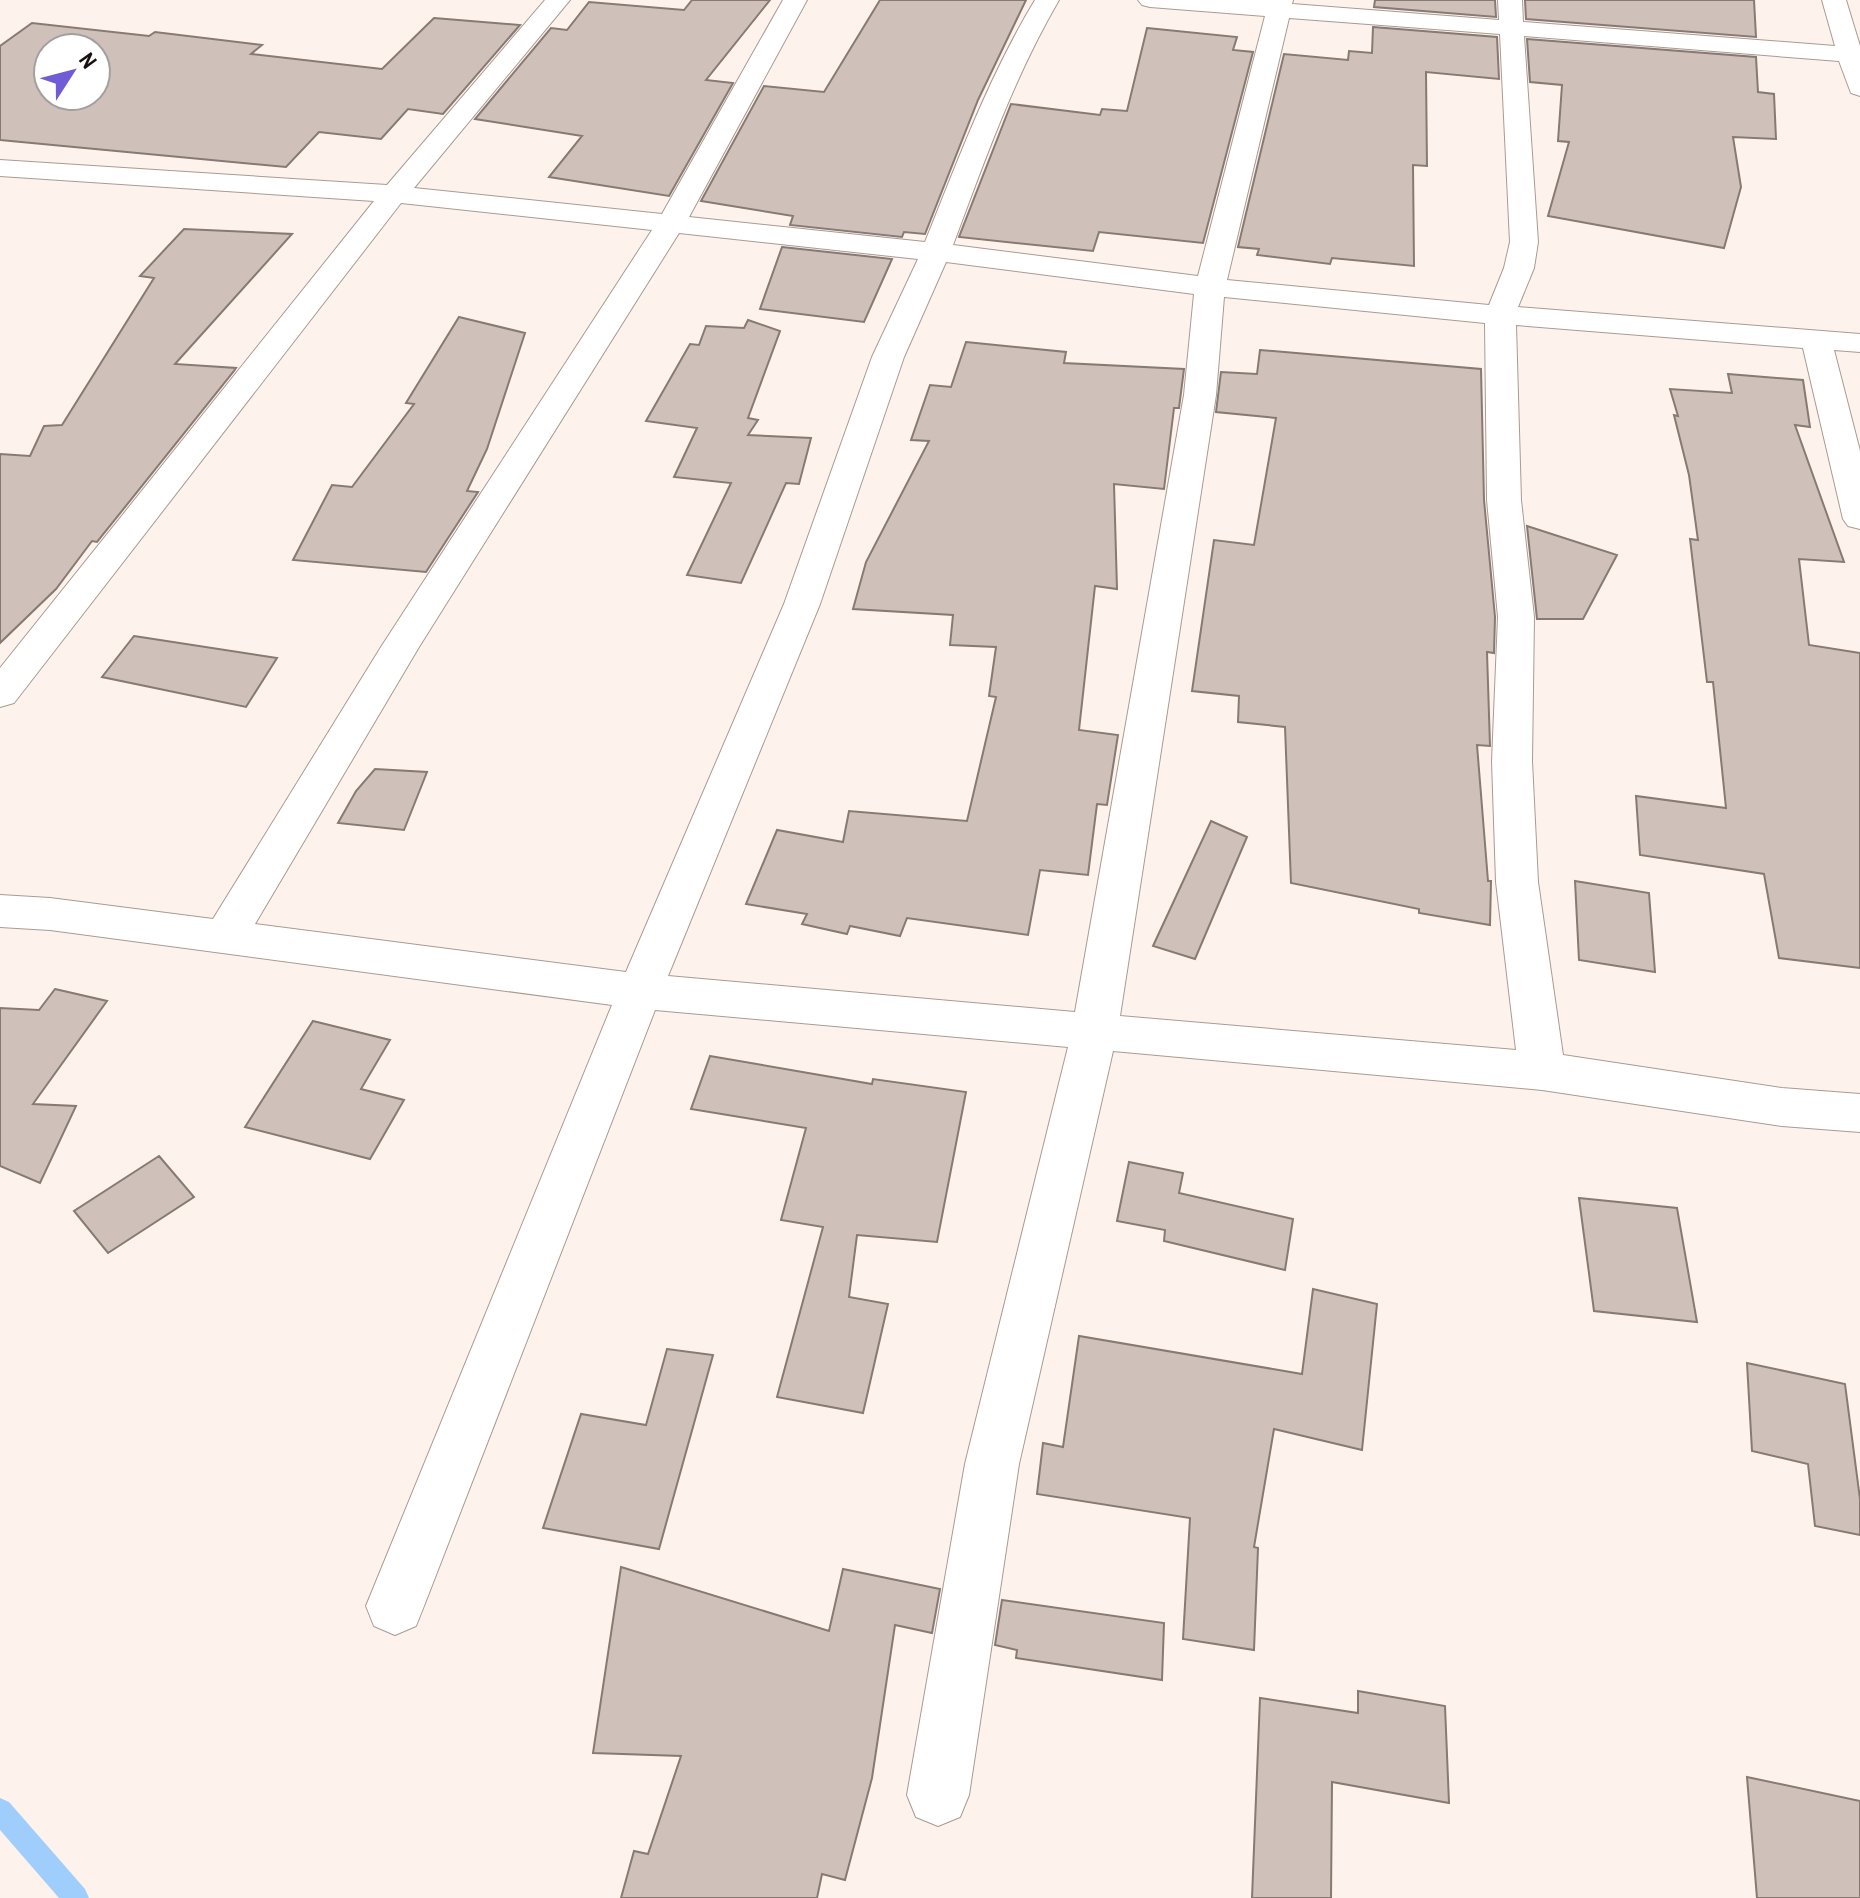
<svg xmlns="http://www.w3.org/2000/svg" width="1860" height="1898" viewBox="0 0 1860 1898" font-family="'Archivo Narrow',sans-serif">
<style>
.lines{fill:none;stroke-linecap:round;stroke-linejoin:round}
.stream{fill:#9fcdfc;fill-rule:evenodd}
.building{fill:#cfc1b9;stroke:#867a72;stroke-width:2;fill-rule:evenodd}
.minor-casing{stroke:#a89b93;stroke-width:2}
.minor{fill:#fff;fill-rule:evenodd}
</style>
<rect width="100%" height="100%" fill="#fef3ec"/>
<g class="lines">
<path class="stream" d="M 0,1798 L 9,1802 L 85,1889 L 89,1898 L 59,1898 L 0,1830 Z"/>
</g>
<path class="building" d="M 692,0 L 770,0 L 706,80 L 733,83 L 669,196 L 549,177 L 582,136 L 475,119 L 551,28 L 567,30 L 589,2 L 684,10 Z
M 880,0 L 1026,0 L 978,100 L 925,234 L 904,232 L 902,237 L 790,225 L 793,216 L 701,201 L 764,86 L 824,92 Z
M 1375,0 L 1495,0 L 1496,17 L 1374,7 Z
M 1525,0 L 1754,0 L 1756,37 L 1526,19 Z
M 434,18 L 520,25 L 443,114 L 408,109 L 381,139 L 319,132 L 286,167 L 0,140 L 0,46 L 32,23 L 149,36 L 155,32 L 262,45 L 251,54 L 382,69 ZM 48,48 L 96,48 L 96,96 L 48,96 Z
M 1373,27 L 1497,37 L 1499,79 L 1426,72 L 1427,166 L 1413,165 L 1414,266 L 1332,258 L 1330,264 L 1257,255 L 1259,249 L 1238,247 L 1284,54 L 1348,60 L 1349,51 L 1372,53 Z
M 1147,28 L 1237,37 L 1233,50 L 1253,52 L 1203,243 L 1099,232 L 1093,251 L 959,237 L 1011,104 L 1100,115 L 1102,109 L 1127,111 Z
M 1527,39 L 1756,57 L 1758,92 L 1774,94 L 1776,139 L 1733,137 L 1741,187 L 1724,248 L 1548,216 L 1569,142 L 1558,141 L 1562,85 L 1530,82 Z
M 184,229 L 292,234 L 175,364 L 236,368 L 234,371 L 97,542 L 92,541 L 56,589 L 0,643 L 0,454 L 30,456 L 44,426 L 62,425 L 154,278 L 140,276 Z
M 782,247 L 892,259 L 864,322 L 760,309 Z
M 459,317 L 525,333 L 487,449 L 467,491 L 478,492 L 426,572 L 293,560 L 332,485 L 352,487 L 414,404 L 406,403 Z
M 748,320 L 780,331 L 748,418 L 758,420 L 748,435 L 811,438 L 799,484 L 786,483 L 741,583 L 687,575 L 731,483 L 674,477 L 697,428 L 646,421 L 690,344 L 699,345 L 706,326 L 744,328 Z
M 966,342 L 1066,352 L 1064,363 L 1184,369 L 1179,408 L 1174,408 L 1164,489 L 1114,484 L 1117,589 L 1095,586 L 1079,730 L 1118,735 L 1107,805 L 1097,804 L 1088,875 L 1040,870 L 1028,935 L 907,918 L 900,936 L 850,926 L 847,934 L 802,924 L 807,914 L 746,904 L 777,830 L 843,842 L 849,811 L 967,821 L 996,697 L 989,696 L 996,647 L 950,645 L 953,615 L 853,609 L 866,562 L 929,441 L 911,440 L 930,385 L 951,387 Z
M 1260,350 L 1481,369 L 1484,500 L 1495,617 L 1494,653 L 1487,652 L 1490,746 L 1477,745 L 1488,881 L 1491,881 L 1490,925 L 1419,913 L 1419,909 L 1291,883 L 1285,727 L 1238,722 L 1239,696 L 1192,691 L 1214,540 L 1254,545 L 1276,418 L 1216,412 L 1221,372 L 1257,374 Z
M 1728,374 L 1803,380 L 1810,427 L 1795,425 L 1844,562 L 1799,559 L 1809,645 L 1860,653 L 1860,968 L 1779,958 L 1764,874 L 1640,855 L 1636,796 L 1726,808 L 1713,682 L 1707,682 L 1690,539 L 1698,540 L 1689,475 L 1674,415 L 1678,416 L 1670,389 L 1732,393 Z
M 1527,526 L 1617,555 L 1583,619 L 1537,619 Z
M 134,636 L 277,658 L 246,707 L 102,677 Z
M 375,769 L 427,772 L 404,830 L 338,823 L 356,791 Z
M 1211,821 L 1247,837 L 1195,959 L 1153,946 Z
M 1575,881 L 1649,893 L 1655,972 L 1579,960 Z
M 55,989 L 107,1001 L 33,1104 L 76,1106 L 40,1183 L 0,1166 L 0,1008 L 39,1010 Z
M 313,1021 L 390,1040 L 361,1089 L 404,1100 L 370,1159 L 245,1127 Z
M 710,1056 L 872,1084 L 873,1079 L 966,1092 L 937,1242 L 857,1235 L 849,1297 L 888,1304 L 863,1413 L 777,1397 L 823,1227 L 781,1220 L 806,1128 L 691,1109 Z
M 159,1156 L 194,1197 L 108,1253 L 74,1211 Z
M 1129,1162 L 1183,1173 L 1179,1193 L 1293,1219 L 1285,1270 L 1164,1241 L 1165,1230 L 1117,1221 Z
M 1579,1198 L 1677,1208 L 1697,1322 L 1594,1311 Z
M 1313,1289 L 1377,1304 L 1362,1450 L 1274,1429 L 1254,1547 L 1258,1548 L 1254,1650 L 1183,1639 L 1190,1518 L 1037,1494 L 1043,1443 L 1063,1447 L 1079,1336 L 1302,1374 Z
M 667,1349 L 713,1355 L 659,1549 L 543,1528 L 581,1414 L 646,1425 Z
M 1747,1363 L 1845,1384 L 1860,1499 L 1860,1535 L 1815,1526 L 1808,1464 L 1752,1451 Z
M 621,1567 L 829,1631 L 843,1569 L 940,1589 L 932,1633 L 895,1625 L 872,1778 L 845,1880 L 822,1874 L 817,1898 L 621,1898 L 634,1851 L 648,1854 L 681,1756 L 593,1753 Z
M 1002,1600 L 1164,1623 L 1162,1680 L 1016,1658 L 1017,1650 L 995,1645 Z
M 1358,1691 L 1445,1706 L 1449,1803 L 1332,1782 L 1331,1898 L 1252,1898 L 1260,1698 L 1358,1713 Z
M 1747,1777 L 1860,1801 L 1860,1898 L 1757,1898 Z"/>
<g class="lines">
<defs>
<path id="minor" d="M 545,0 L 570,0 L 414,188 L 662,214 L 783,0 L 807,0 L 689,217 L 925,242 C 958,160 989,76 1035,0 L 1059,0 C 1014,77 984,162 953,245 L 1198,276 L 1265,16 L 1150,7 L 1142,5 L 1138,0 L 1293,0 L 1292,4 L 1499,20 L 1498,0 L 1522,0 L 1523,22 L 1835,46 L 1822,0 L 1846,0 L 1860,46 L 1860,96 L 1851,93 L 1839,61 L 1524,36 L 1538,242 L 1534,268 L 1518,307 L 1860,334 L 1860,352 L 1834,350 L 1860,451 L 1860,529 L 1848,526 L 1843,519 L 1803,348 L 1516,325 L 1521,500 L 1534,617 L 1532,761 L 1538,882 L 1563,1055 L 1782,1088 L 1860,1094 L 1860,1132 L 1782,1126 L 1542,1090 L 1113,1051 L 1019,1464 L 969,1795 L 960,1817 L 938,1826 L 916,1817 L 907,1795 L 965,1464 L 1068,1047 L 655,1010 L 424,1606 L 416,1626 L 395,1635 L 374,1626 L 366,1606 L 612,1005 L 50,930 L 0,927 L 0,895 L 50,898 L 213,919 L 381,647 L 652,230 L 401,203 L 14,703 L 0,707 L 0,668 L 374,201 L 0,176 L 0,160 L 387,185 ZM 1289,18 L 1500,34 L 1510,242 L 1504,268 L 1489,305 L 1227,280 ZM 679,233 L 918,259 L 872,357 L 784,604 L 626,972 L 255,924 L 419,647 ZM 946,262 L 1194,294 L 1184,395 L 1075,1012 L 668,976 L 820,604 L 904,357 ZM 1224,297 L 1485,323 L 1487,500 L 1498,617 L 1492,761 L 1496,882 L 1516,1050 L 1120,1016 L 1216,395 Z"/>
</defs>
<use href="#minor" class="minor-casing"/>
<use href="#minor" class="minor"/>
</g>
<g transform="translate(72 72) rotate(54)"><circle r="38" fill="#ffffff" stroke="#a2a09f" stroke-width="2"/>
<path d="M0-6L14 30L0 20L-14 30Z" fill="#705cd6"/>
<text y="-12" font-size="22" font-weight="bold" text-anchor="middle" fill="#16110e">N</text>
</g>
</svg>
